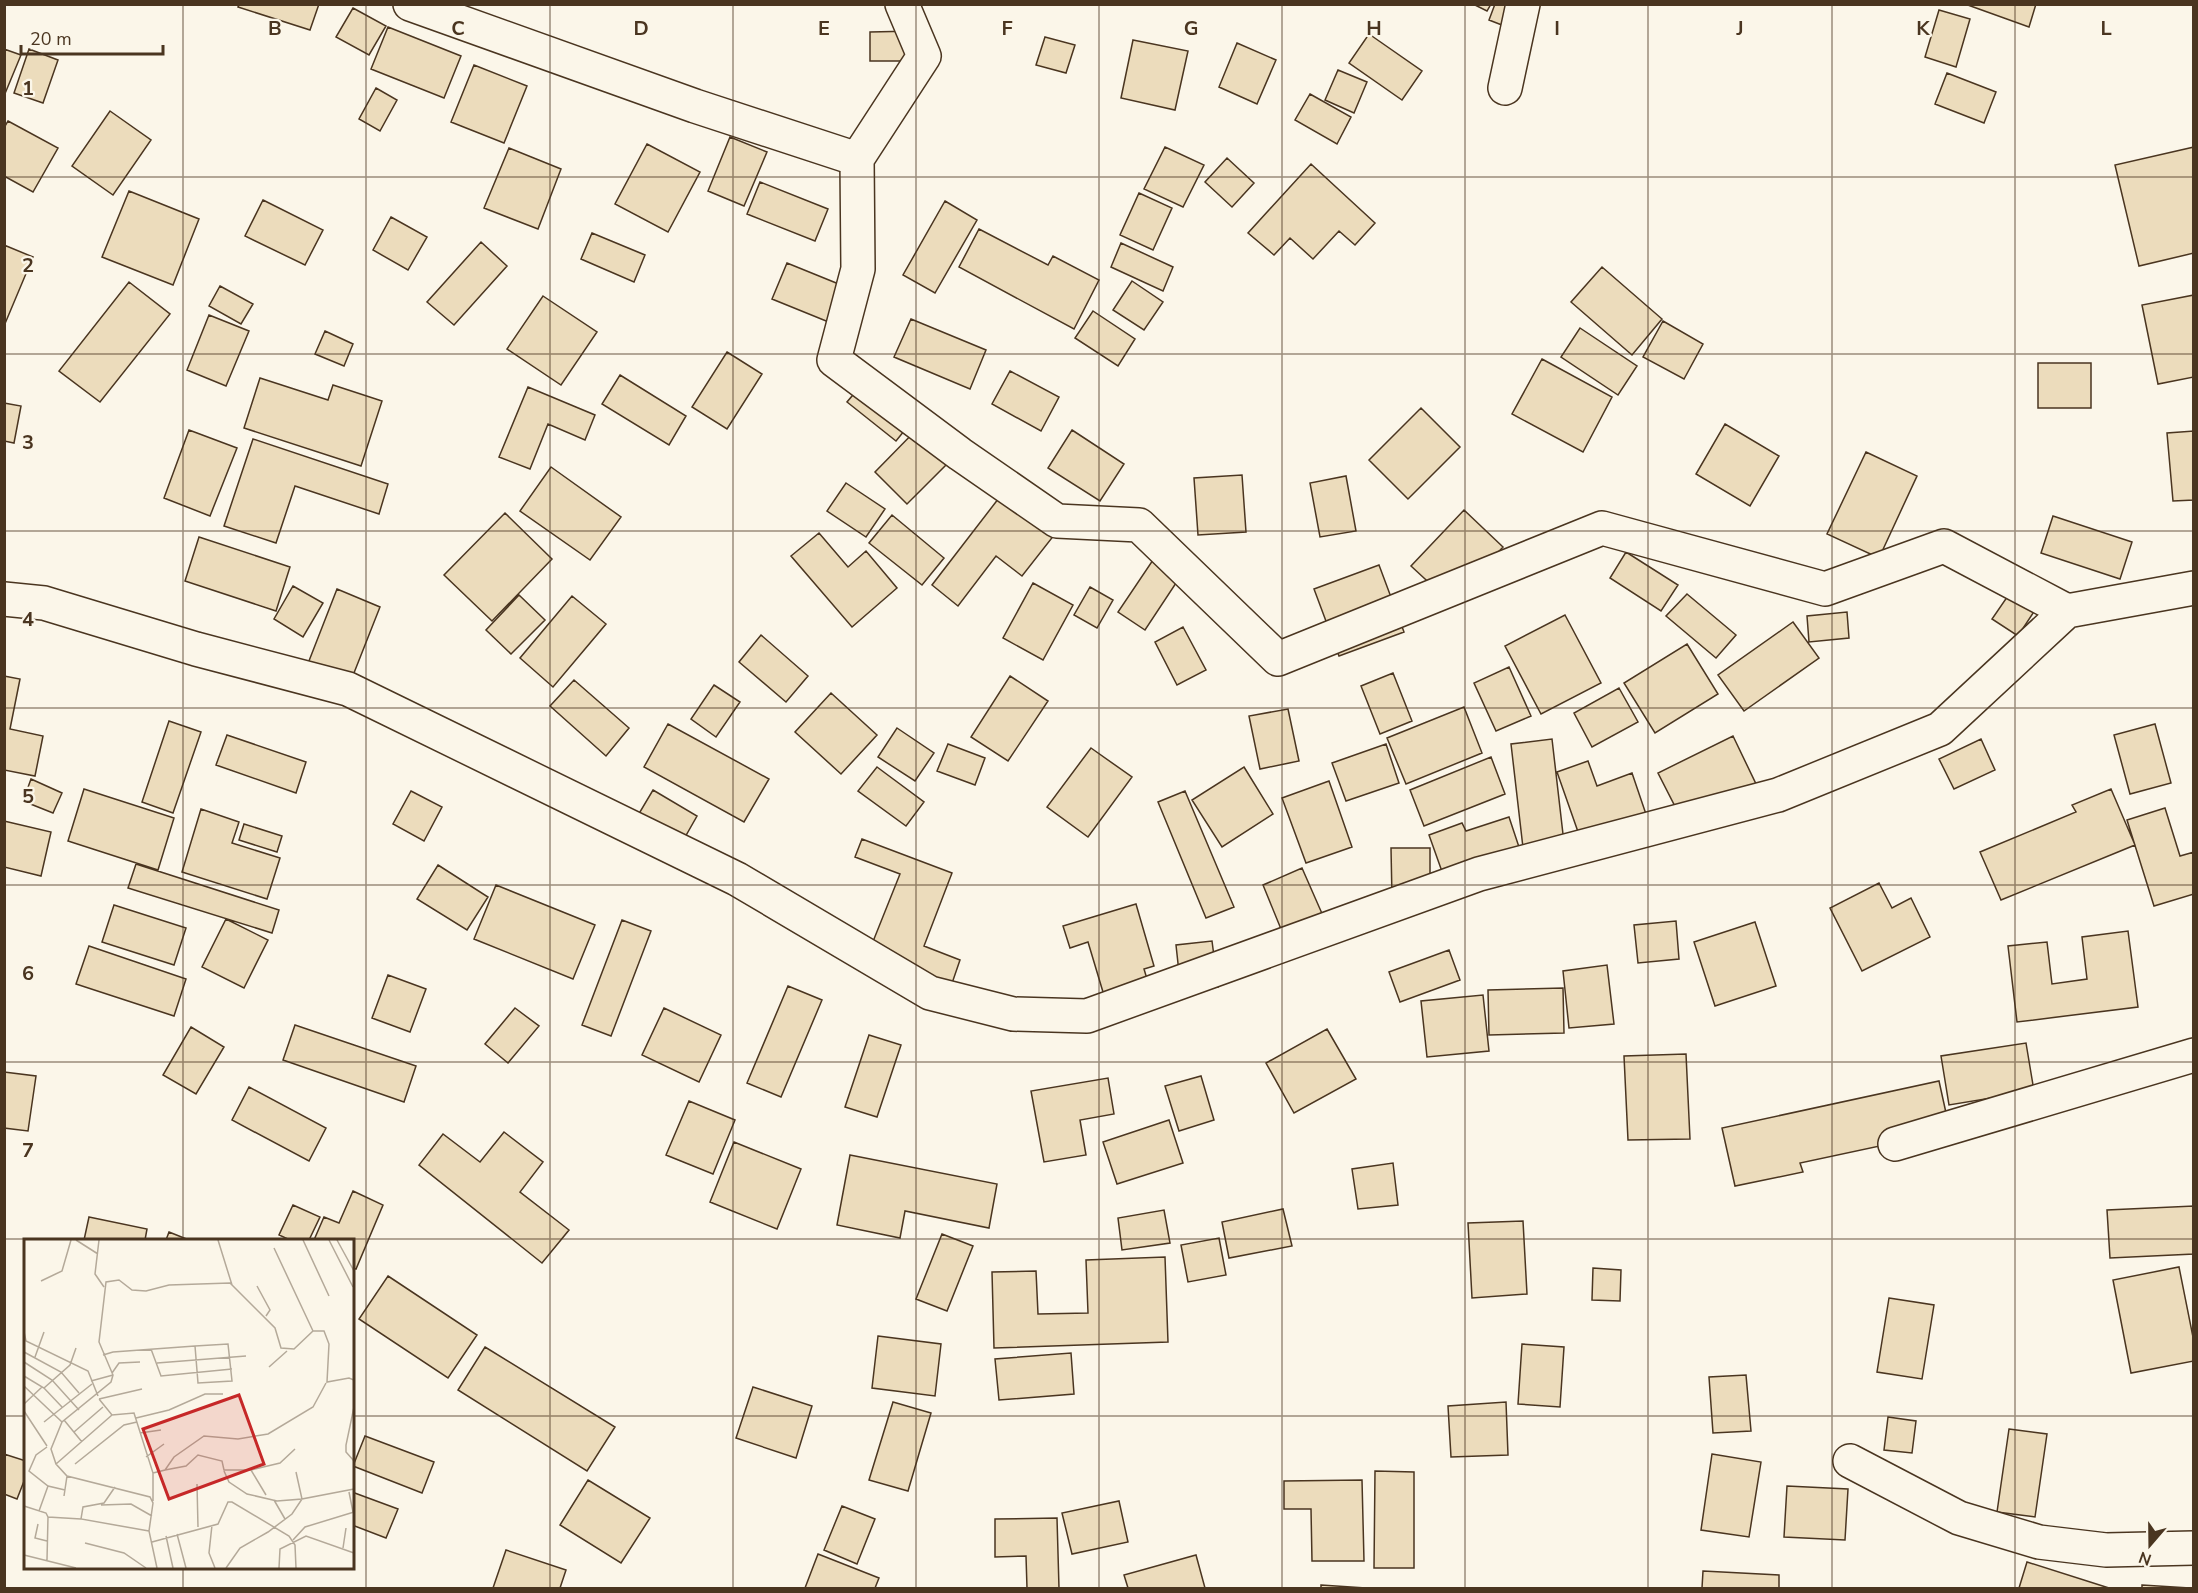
<svg xmlns="http://www.w3.org/2000/svg" width="2198" height="1593" viewBox="0 0 2198 1593" font-family="'Nunito Sans',sans-serif">
<style>
.building{fill:#ecdcbc;stroke:#4a3520;stroke-width:1.5}
.lines{fill:none;stroke-linecap:round;stroke-linejoin:round}
.street-casing{stroke:#4a3520;stroke-width:36}
.street{stroke:#fbf6e9;stroke-width:33}
.grid{fill:none;stroke:#4a3520;stroke-width:1.5;stroke-opacity:0.55}
.inset-road{fill:none;stroke:#b4a999;stroke-width:1.5}
.view{fill:#c62828;fill-opacity:0.15;stroke:#c62828;stroke-width:3}
.inset-edge{fill:none;stroke:#4a3520;stroke-width:3}
.grid-label{font-size:20px;text-anchor:middle;font-weight:bold;fill:#4a3520;stroke:#fbf6e9;stroke-width:4.5;stroke-linejoin:round;paint-order:stroke}
</style>
<rect width="100%" height="100%" fill="#fbf6e9"/>
<path class="building" d="M 239,4 L 319,4 L 310,30 L 238,7 Z
M 1473,4 L 1491,4 L 1487,11 Z
M 1495,4 L 1537,4 L 1525,34 L 1489,20 Z
M 1965,4 L 2036,4 L 2029,27 Z
M 353,8 L 386,26 L 369,55 L 336,37 Z
M 1939,10 L 1970,19 L 1956,67 L 1925,57 Z
M 388,27 L 461,56 L 444,98 L 371,69 Z
M 915,31 L 915,61 L 870,61 L 870,32 Z
M 1369,34 L 1422,71 L 1402,100 L 1349,63 Z
M 1045,37 L 1075,45 L 1066,73 L 1036,65 Z
M 1133,40 L 1188,51 L 1175,110 L 1121,98 Z
M 1237,43 L 1276,60 L 1257,104 L 1219,87 Z
M 4,49 L 21,55 L 4,96 Z
M 29,49 L 58,60 L 43,103 L 14,93 Z
M 474,65 L 527,86 L 504,143 L 451,122 Z
M 1338,70 L 1367,82 L 1354,113 L 1325,100 Z
M 1947,73 L 1996,92 L 1984,123 L 1935,104 Z
M 376,88 L 397,100 L 380,131 L 359,119 Z
M 1310,94 L 1351,117 L 1337,144 L 1295,120 Z
M 110,111 L 151,140 L 113,195 L 72,166 Z
M 8,121 L 58,148 L 33,192 L 4,176 L 4,128 Z
M 730,137 L 767,152 L 744,206 L 708,191 Z
M 647,144 L 700,172 L 668,232 L 615,204 Z
M 1165,147 L 1204,165 L 1183,207 L 1144,189 Z
M 2194,147 L 2194,253 L 2139,266 L 2115,165 Z
M 509,148 L 561,169 L 538,229 L 484,208 Z
M 1227,158 L 1254,183 L 1232,207 L 1205,182 Z
M 1311,164 L 1375,223 L 1355,245 L 1339,231 L 1313,259 L 1290,238 L 1274,255 L 1248,233 Z
M 760,182 L 828,209 L 815,241 L 747,214 Z
M 129,191 L 199,219 L 173,285 L 102,257 Z
M 1139,193 L 1172,208 L 1153,250 L 1120,235 Z
M 263,200 L 323,230 L 305,265 L 245,236 Z
M 945,201 L 977,220 L 935,293 L 903,275 Z
M 391,217 L 427,237 L 408,270 L 373,250 Z
M 979,229 L 1048,265 L 1053,256 L 1099,280 L 1074,329 L 959,267 Z
M 592,233 L 645,255 L 634,282 L 581,259 Z
M 481,242 L 507,266 L 454,325 L 427,302 Z
M 1121,243 L 1173,267 L 1163,291 L 1111,267 Z
M 4,245 L 33,257 L 4,326 Z
M 787,263 L 851,289 L 836,325 L 772,299 Z
M 1602,267 L 1662,319 L 1632,355 L 1571,302 Z
M 1132,281 L 1163,302 L 1144,330 L 1113,310 Z
M 129,282 L 170,314 L 100,402 L 59,371 Z
M 220,286 L 253,304 L 241,324 L 209,306 Z
M 2194,295 L 2194,377 L 2158,384 L 2142,305 Z
M 543,296 L 597,332 L 561,385 L 507,349 Z
M 1093,311 L 1135,339 L 1118,366 L 1075,338 Z
M 209,315 L 249,331 L 226,386 L 187,370 Z
M 911,319 L 986,350 L 970,389 L 894,357 Z
M 1663,321 L 1703,344 L 1684,379 L 1643,357 Z
M 1580,328 L 1637,366 L 1618,395 L 1561,357 Z
M 325,331 L 353,344 L 344,366 L 315,354 Z
M 727,352 L 762,374 L 727,429 L 692,407 Z
M 1542,359 L 1612,397 L 1583,452 L 1512,414 Z
M 2038,363 L 2091,363 L 2091,408 L 2038,408 Z
M 1010,371 L 1059,397 L 1041,431 L 992,404 Z
M 620,375 L 686,416 L 669,445 L 602,404 Z
M 869,376 L 917,415 L 896,441 L 847,402 Z
M 260,378 L 328,400 L 333,385 L 382,401 L 361,466 L 244,428 Z
M 528,387 L 595,415 L 585,440 L 548,424 L 530,469 L 499,457 Z
M 4,403 L 21,406 L 14,443 L 4,441 Z
M 1421,408 L 1460,447 L 1408,499 L 1369,460 Z
M 1725,424 L 1779,456 L 1750,506 L 1696,474 Z
M 920,426 L 953,458 L 907,504 L 875,472 Z
M 189,430 L 237,448 L 210,516 L 164,498 Z
M 1072,430 L 1124,464 L 1100,501 L 1048,468 Z
M 2194,431 L 2194,500 L 2173,501 L 2167,433 Z
M 253,439 L 388,484 L 379,514 L 295,486 L 276,543 L 224,526 Z
M 1866,452 L 1917,476 L 1879,558 L 1827,534 Z
M 551,467 L 621,517 L 590,560 L 520,511 Z
M 1242,475 L 1246,532 L 1198,535 L 1194,478 Z
M 1346,476 L 1356,531 L 1320,537 L 1310,483 Z
M 846,483 L 885,509 L 866,537 L 827,511 Z
M 1002,494 L 1055,534 L 1022,576 L 996,556 L 958,606 L 932,585 Z
M 1464,510 L 1503,547 L 1451,603 L 1411,566 Z
M 505,513 L 552,559 L 492,621 L 444,575 Z
M 892,515 L 944,558 L 922,585 L 869,543 Z
M 2053,516 L 2132,542 L 2120,579 L 2041,553 Z
M 819,533 L 848,567 L 866,551 L 897,588 L 852,627 L 791,556 Z
M 199,537 L 290,567 L 276,611 L 185,581 Z
M 1626,552 L 1678,585 L 1661,611 L 1610,578 Z
M 1157,554 L 1184,571 L 1145,630 L 1118,612 Z
M 1379,565 L 1404,632 L 1339,656 L 1314,589 Z
M 1033,583 L 1073,605 L 1043,660 L 1003,638 Z
M 293,586 L 323,603 L 303,637 L 274,619 Z
M 1090,587 L 1113,600 L 1097,628 L 1074,615 Z
M 2014,587 L 2039,604 L 2018,636 L 1992,619 Z
M 337,589 L 380,607 L 350,683 L 307,666 Z
M 1687,594 L 1736,635 L 1716,658 L 1666,616 Z
M 519,595 L 545,620 L 511,654 L 486,630 Z
M 572,596 L 606,624 L 553,687 L 520,658 Z
M 1847,612 L 1849,638 L 1809,642 L 1807,616 Z
M 1565,615 L 1601,683 L 1541,714 L 1505,646 Z
M 1793,622 L 1819,658 L 1744,711 L 1718,675 Z
M 1183,627 L 1206,670 L 1177,685 L 1155,642 Z
M 761,635 L 808,676 L 786,702 L 739,662 Z
M 1687,644 L 1718,694 L 1655,733 L 1624,683 Z
M 1509,667 L 1531,716 L 1496,731 L 1474,683 Z
M 1393,673 L 1412,721 L 1380,734 L 1361,686 Z
M 4,676 L 20,679 L 10,729 L 43,736 L 35,776 L 4,770 Z
M 1010,676 L 1048,701 L 1008,761 L 971,737 Z
M 574,680 L 629,728 L 606,756 L 550,706 Z
M 714,685 L 740,702 L 716,737 L 691,719 Z
M 1619,688 L 1638,722 L 1592,747 L 1574,713 Z
M 831,693 L 877,735 L 841,774 L 795,732 Z
M 1464,707 L 1482,753 L 1406,784 L 1387,738 Z
M 1288,709 L 1299,761 L 1260,769 L 1249,716 Z
M 169,721 L 201,732 L 173,813 L 142,802 Z
M 668,724 L 769,779 L 744,822 L 644,767 Z
M 2155,724 L 2171,783 L 2130,794 L 2114,735 Z
M 897,728 L 934,753 L 915,781 L 878,757 Z
M 227,735 L 306,762 L 296,793 L 216,765 Z
M 1733,736 L 1757,786 L 1683,822 L 1658,773 Z
M 1552,739 L 1566,860 L 1525,865 L 1511,744 Z
M 1981,739 L 1995,770 L 1954,789 L 1939,759 Z
M 948,744 L 985,758 L 975,785 L 937,771 Z
M 1386,744 L 1399,783 L 1346,801 L 1332,763 Z
M 1091,748 L 1132,777 L 1088,837 L 1047,807 Z
M 1491,757 L 1505,794 L 1424,826 L 1410,790 Z
M 1588,761 L 1597,786 L 1632,773 L 1649,823 L 1583,846 L 1557,772 Z
M 877,767 L 924,802 L 906,826 L 858,791 Z
M 1244,767 L 1273,814 L 1222,847 L 1192,800 Z
M 31,779 L 62,793 L 53,813 L 23,801 Z
M 1329,781 L 1352,847 L 1306,863 L 1282,798 Z
M 84,789 L 174,818 L 158,870 L 68,841 Z
M 2111,789 L 2135,845 L 2001,900 L 1980,852 L 2076,812 L 2072,805 Z
M 653,790 L 697,816 L 676,853 L 631,827 Z
M 411,791 L 442,807 L 424,841 L 393,824 Z
M 1185,791 L 1234,907 L 1206,918 L 1158,802 Z
M 2165,808 L 2180,856 L 2194,852 L 2194,894 L 2154,906 L 2127,820 Z
M 201,809 L 239,822 L 232,843 L 280,858 L 267,899 L 182,872 Z
M 1509,817 L 1526,868 L 1450,894 L 1429,835 L 1462,823 L 1466,831 Z
M 4,821 L 51,832 L 41,876 L 4,867 Z
M 244,824 L 282,836 L 277,852 L 239,840 Z
M 862,839 L 952,873 L 924,946 L 960,960 L 949,992 L 866,959 L 900,874 L 855,857 Z
M 1391,848 L 1430,848 L 1430,898 L 1392,898 Z
M 136,864 L 279,910 L 272,933 L 128,888 Z
M 438,865 L 488,897 L 467,930 L 417,899 Z
M 1302,868 L 1331,934 L 1290,951 L 1263,885 Z
M 1879,883 L 1892,908 L 1911,898 L 1930,937 L 1862,971 L 1830,908 Z
M 496,885 L 595,925 L 573,979 L 474,939 Z
M 1136,904 L 1154,966 L 1144,969 L 1153,999 L 1109,1012 L 1088,942 L 1070,948 L 1063,926 Z
M 114,905 L 186,928 L 174,965 L 102,942 Z
M 226,919 L 268,940 L 244,988 L 202,967 Z
M 622,920 L 651,931 L 611,1036 L 582,1025 Z
M 1676,921 L 1679,959 L 1638,963 L 1634,925 Z
M 1755,922 L 1776,986 L 1715,1006 L 1694,942 Z
M 2128,931 L 2138,1007 L 2017,1022 L 2008,946 L 2047,942 L 2052,984 L 2087,979 L 2082,937 Z
M 1212,941 L 1218,987 L 1181,991 L 1176,945 Z
M 89,946 L 186,979 L 174,1016 L 76,984 Z
M 1449,950 L 1460,980 L 1400,1002 L 1389,972 Z
M 1607,965 L 1614,1024 L 1569,1028 L 1563,971 Z
M 388,975 L 426,989 L 410,1032 L 372,1018 Z
M 788,986 L 822,1000 L 781,1097 L 747,1083 Z
M 1563,988 L 1564,1033 L 1489,1035 L 1488,990 Z
M 1483,995 L 1489,1051 L 1427,1057 L 1421,1001 Z
M 515,1008 L 539,1026 L 508,1063 L 485,1044 Z
M 664,1008 L 721,1035 L 699,1082 L 642,1055 Z
M 295,1025 L 416,1066 L 404,1102 L 283,1060 Z
M 191,1027 L 224,1047 L 196,1094 L 163,1075 Z
M 1327,1029 L 1356,1079 L 1294,1113 L 1266,1063 Z
M 869,1035 L 901,1045 L 877,1117 L 845,1107 Z
M 2026,1043 L 2034,1091 L 1949,1105 L 1941,1056 Z
M 1686,1054 L 1690,1139 L 1628,1140 L 1624,1056 Z
M 4,1072 L 36,1076 L 28,1131 L 4,1128 Z
M 1201,1076 L 1214,1120 L 1179,1131 L 1165,1086 Z
M 1108,1078 L 1114,1114 L 1080,1120 L 1086,1155 L 1044,1162 L 1031,1091 Z
M 1939,1081 L 1950,1131 L 1800,1163 L 1803,1172 L 1735,1186 L 1722,1128 Z
M 249,1087 L 326,1128 L 309,1161 L 232,1120 Z
M 689,1101 L 735,1120 L 713,1174 L 666,1155 Z
M 1169,1120 L 1183,1163 L 1117,1184 L 1103,1142 Z
M 504,1132 L 543,1162 L 520,1192 L 569,1230 L 542,1263 L 419,1165 L 443,1134 L 480,1162 Z
M 734,1142 L 801,1169 L 777,1229 L 710,1202 Z
M 850,1155 L 997,1184 L 989,1228 L 905,1211 L 900,1238 L 837,1225 Z
M 1393,1163 L 1398,1205 L 1358,1209 L 1352,1169 Z
M 353,1191 L 383,1205 L 356,1269 L 352,1268 L 352,1240 L 314,1240 L 324,1217 L 339,1223 Z
M 293,1205 L 320,1217 L 309,1240 L 290,1240 L 279,1235 Z
M 2194,1206 L 2194,1254 L 2110,1258 L 2107,1210 Z
M 1283,1209 L 1292,1246 L 1229,1258 L 1222,1222 Z
M 1164,1210 L 1170,1243 L 1122,1250 L 1118,1218 Z
M 89,1217 L 147,1229 L 145,1240 L 84,1240 Z
M 1523,1221 L 1527,1294 L 1472,1298 L 1468,1223 Z
M 169,1232 L 189,1240 L 166,1240 Z
M 942,1234 L 973,1246 L 947,1311 L 916,1299 Z
M 1219,1238 L 1226,1275 L 1188,1282 L 1181,1245 Z
M 1165,1257 L 1168,1342 L 994,1348 L 992,1272 L 1036,1271 L 1038,1314 L 1088,1313 L 1086,1260 Z
M 2179,1267 L 2194,1342 L 2194,1361 L 2131,1373 L 2113,1280 Z
M 1593,1268 L 1621,1270 L 1620,1301 L 1592,1300 Z
M 388,1276 L 477,1335 L 448,1378 L 359,1319 Z
M 1889,1298 L 1934,1305 L 1922,1379 L 1877,1372 Z
M 878,1336 L 941,1344 L 935,1396 L 872,1388 Z
M 1522,1344 L 1564,1347 L 1560,1407 L 1518,1404 Z
M 485,1347 L 615,1427 L 587,1471 L 458,1390 Z
M 1071,1353 L 1074,1394 L 999,1400 L 995,1359 Z
M 1746,1375 L 1751,1431 L 1713,1433 L 1709,1377 Z
M 753,1387 L 812,1406 L 796,1458 L 736,1438 Z
M 893,1402 L 931,1413 L 908,1491 L 869,1480 Z
M 1506,1402 L 1508,1455 L 1451,1457 L 1448,1406 Z
M 1888,1417 L 1916,1421 L 1912,1453 L 1884,1450 Z
M 2009,1429 L 2047,1434 L 2035,1517 L 1997,1512 Z
M 365,1436 L 434,1462 L 422,1493 L 353,1466 Z
M 4,1454 L 26,1461 L 26,1476 L 17,1499 L 4,1494 Z
M 1712,1454 L 1761,1462 L 1749,1537 L 1701,1530 Z
M 1375,1471 L 1414,1472 L 1414,1568 L 1374,1568 Z
M 588,1480 L 650,1518 L 621,1563 L 560,1525 Z
M 1362,1480 L 1364,1561 L 1312,1561 L 1311,1509 L 1284,1509 L 1284,1481 Z
M 1787,1486 L 1848,1489 L 1845,1540 L 1784,1537 Z
M 352,1492 L 398,1509 L 386,1538 L 352,1525 Z
M 1119,1501 L 1128,1542 L 1072,1554 L 1062,1513 Z
M 842,1506 L 875,1519 L 857,1564 L 824,1550 Z
M 1057,1518 L 1059,1588 L 1027,1588 L 1026,1556 L 995,1557 L 995,1519 Z
M 506,1550 L 566,1570 L 560,1588 L 493,1588 Z
M 818,1554 L 879,1578 L 875,1588 L 805,1588 Z
M 1196,1555 L 1205,1588 L 1128,1588 L 1124,1575 Z
M 2027,1562 L 2109,1588 L 2019,1588 Z
M 1703,1571 L 1779,1575 L 1779,1588 L 1702,1588 Z
M 1321,1585 L 1366,1588 L 1321,1588 Z
M 2142,1585 L 2190,1588 L 2142,1588 Z"/>
<g class="lines">
<defs>
<path id="street" d="M 410,4 L 695,106 L 857,159 L 858,269 L 834,360 L 960,454 L 1057,521 L 1139,525 L 1278,659 L 1602,528 L 1825,589 L 1944,546 L 2067,611
M 1505,88 L 1523,4
M 857,159 L 924,56 L 902,4
M 4,599 L 44,603 L 196,649 L 348,689 L 737,879 L 930,993 L 1013,1014 L 1087,1016 L 1479,874 L 1778,795 L 1940,729 L 2067,611 L 2194,588
M 1895,1144 L 2194,1055
M 1850,1461 L 1959,1518 L 2039,1542 L 2106,1550 L 2194,1548"/>
</defs>
<use href="#street" class="street-casing"/>
<use href="#street" class="street"/>
</g>
<path class="grid" d="M 183,4 L 183,1240M 366,4 L 366,1588M 550,4 L 550,1588M 733,4 L 733,1588M 916,4 L 916,1588M 1099,4 L 1099,1588M 1282,4 L 1282,1588M 1465,4 L 1465,1588M 1648,4 L 1648,1588M 1832,4 L 1832,1588M 2015,4 L 2015,1588M 4,177 L 2194,177M 4,354 L 2194,354M 4,531 L 2194,531M 4,708 L 2194,708M 4,885 L 2194,885M 4,1062 L 2194,1062M 4,1239 L 2194,1239M 4,1416 L 26,1416M 352,1416 L 2194,1416M 183,1568 L 183,1588"/>
<g transform="translate(24 1239)">
<rect width="330" height="330" fill="#fbf6e9"/>
<path class="inset-road" d="M 52,1 L 74,15M 75,1 L 71,35 L 80,48M 194,1 L 208,46M 279,1 L 305,57M 305,1 L 329,48M 313,1 L 330,32M 250,9 L 289,92M 17,42 L 38,32 L 47,1M 233,47 L 246,71 L 242,77M 0,93 L 2,102 L 64,132 L 74,157M 127,110 L 137,137 L 208,130M 0,113 L 37,133 L 55,154M 79,116 L 89,113 L 171,107 L 204,105 L 208,142 L 174,144 L 171,107M 11,118 L 20,93M 0,123 L 28,141 L 55,171M 133,124 L 222,117M 245,128 L 263,112M 88,134 L 95,124 L 116,123M 0,137 L 20,149 L 38,168M 67,142 L 89,136M 0,147 L 38,183M 20,149 L 46,126 L 52,109M 75,160 L 88,176 L 110,174 L 129,234 L 129,262M 75,160 L 118,150M 0,165 L 18,148M 330,168 L 322,206 L 322,213 L 330,222M 0,172 L 23,207M 112,179 L 145,171 L 181,155 L 199,155M 40,181 L 58,203M 20,183 L 68,145M 50,193 L 79,168M 116,194 L 137,191M 23,208 L 12,216 L 5,232 L 24,247 L 41,251M 122,218 L 140,205M 32,225 L 88,176M 51,225 L 100,186 L 113,183M 141,231 L 162,227 L 174,216 L 198,222 L 200,231 L 227,231 L 242,256M 227,231 L 256,224 L 271,210M 200,232 L 205,243 L 223,255 L 253,262 L 278,260 L 272,233M 129,234 L 141,231 L 150,218 L 180,197 L 214,200 L 244,195 L 289,168 L 302,144M 173,245 L 174,288M 91,248 L 80,264 L 59,268 L 57,280 L 125,292M 325,253 L 329,273M 40,257 L 43,237M 250,261 L 261,280M 77,266 L 107,265 L 128,277M 0,267 L 22,274 L 24,278 L 57,280M 15,272 L 24,247M 14,285 L 11,299 L 23,302M 188,286 L 185,314 L 191,329M 153,295 L 162,329M 142,297 L 149,329M 269,301 L 281,288 L 330,273M 128,303 L 194,285 L 204,263 L 208,263 L 265,297 L 271,306 L 272,329M 61,304 L 100,314 L 122,329M 319,309 L 322,289M 0,316 L 52,329M 23,321 L 24,278M 133,329 L 125,292 L 129,264 L 126,258 L 43,237 L 32,225 L 27,210 L 38,183 L 87,143 L 89,136 L 75,103 L 82,43 L 95,41 L 108,51 L 122,52 L 145,46 L 206,44 L 251,89 L 257,109 L 270,110 L 289,92 L 300,92 L 305,105 L 303,143 L 325,139 L 330,141 L 330,152M 202,329 L 216,309 L 244,293 L 268,275 L 278,260 L 330,250M 255,329 L 256,310 L 282,297 L 330,314"/>
<path class="view" d="M 215,156 L 240,225 L 145,260 L 119,190 Z"/>
<rect width="330" height="330" class="inset-edge"/>
</g>
<g class="grid-label">
<text x="275" y="35">B</text>
<text x="458" y="35">C</text>
<text x="641" y="35">D</text>
<text x="824" y="35">E</text>
<text x="1007" y="35">F</text>
<text x="1191" y="35">G</text>
<text x="1374" y="35">H</text>
<text x="1557" y="35">I</text>
<text x="1740" y="35">J</text>
<text x="1923" y="35">K</text>
<text x="2106" y="35">L</text>
<text x="28" y="95">1</text>
<text x="28" y="272">2</text>
<text x="28" y="449">3</text>
<text x="28" y="626">4</text>
<text x="28" y="803">5</text>
<text x="28" y="980">6</text>
<text x="28" y="1157">7</text>
</g>
<rect width="2198" height="1593" fill="none" stroke="#4a3520" stroke-width="12"/>
<g transform="translate(2150 1545) rotate(200)" stroke="#fbf6e9" stroke-width="4.5" paint-order="stroke">
<path d="M0-4.5L10 22L0 15L-10 22Z" fill="#4a3520"/>
<text y="-9" font-size="16" font-weight="bold" text-anchor="middle" fill="#4a3520">N</text>
</g>
<path d="M21 45v9h142v-9" fill="none" stroke="#4a3520" stroke-width="3"/>
<text x="30" y="45" font-size="18" fill="#4a3520" stroke="#fbf6e9" stroke-width="4.5" paint-order="stroke">20 m</text>
</svg>
